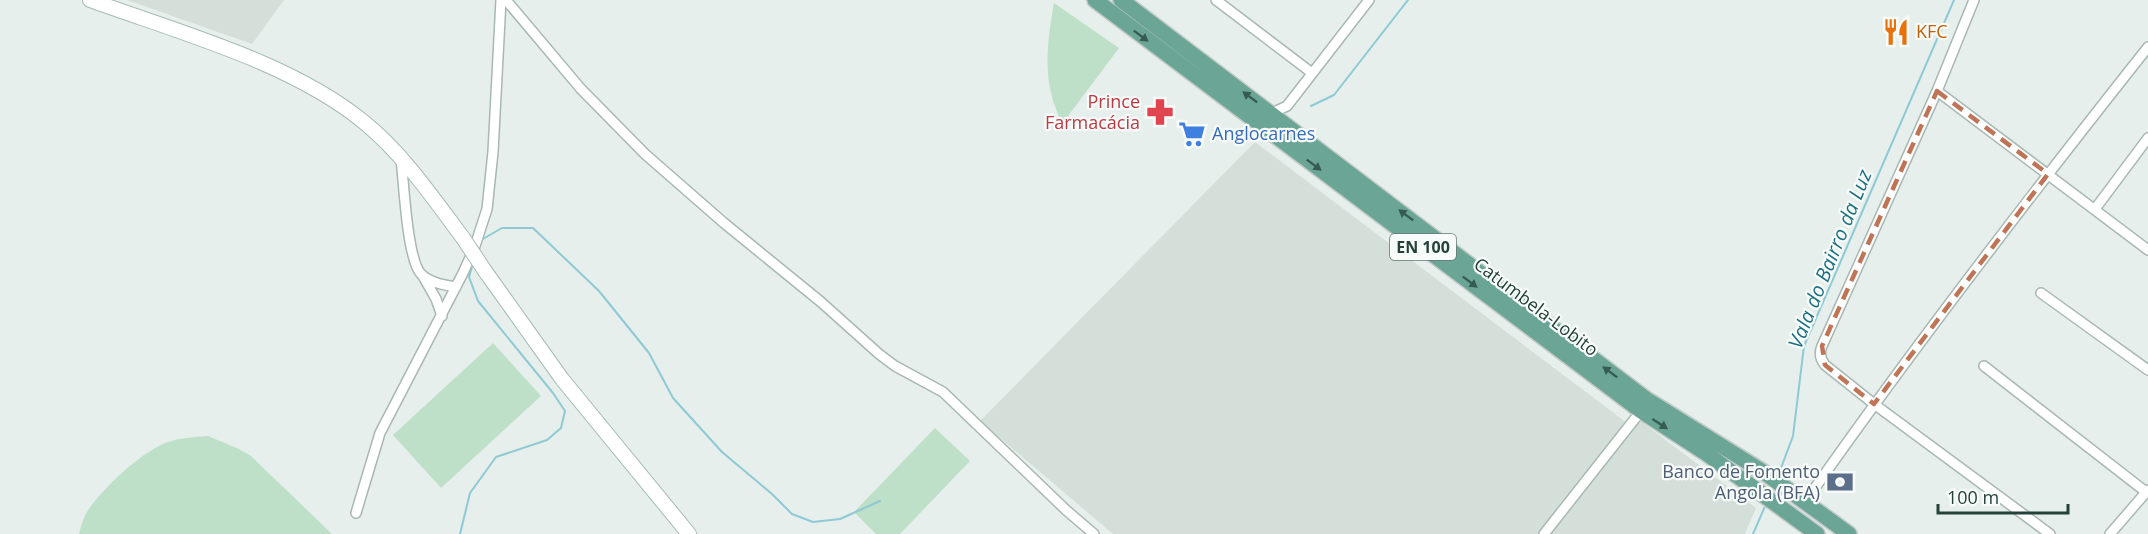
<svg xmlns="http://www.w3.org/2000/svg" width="2148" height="534" viewBox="0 0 2148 534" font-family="'Open Sans',sans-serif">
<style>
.built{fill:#d4dfda}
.green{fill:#bfe0c8}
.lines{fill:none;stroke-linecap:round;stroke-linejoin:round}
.stream{stroke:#8ec9d4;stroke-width:2}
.street-casing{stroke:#a8b8b2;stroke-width:12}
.secondary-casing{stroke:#a4bbb3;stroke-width:16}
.primary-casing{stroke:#c2cac8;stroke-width:18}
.street{stroke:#fff;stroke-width:9}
.secondary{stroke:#fff;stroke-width:14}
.primary{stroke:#6aa596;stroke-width:15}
.secondary-bridge-casing{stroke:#a4bbb3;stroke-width:16;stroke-linecap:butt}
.secondary-bridge{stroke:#fff;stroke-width:14}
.oneway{fill:#365b51}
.marked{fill:none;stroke:#c07456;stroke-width:4.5;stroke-dasharray:12 8;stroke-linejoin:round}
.labels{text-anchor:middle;stroke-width:4.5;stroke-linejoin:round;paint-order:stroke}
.shield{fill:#f7fbf9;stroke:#637a73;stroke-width:1.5}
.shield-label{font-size:16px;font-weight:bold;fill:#24423a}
.food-label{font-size:18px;fill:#c56008;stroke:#f7fbf9;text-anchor:start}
.health-label{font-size:18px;fill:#be3a42;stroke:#f7fbf9;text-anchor:end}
.shop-label{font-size:18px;fill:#366cbe;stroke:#f7fbf9;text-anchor:start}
.street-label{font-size:18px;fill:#24423a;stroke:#f7fbf9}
.service-label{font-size:18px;fill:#4e5e75;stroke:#f7fbf9;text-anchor:end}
.water-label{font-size:20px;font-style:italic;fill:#1c6f80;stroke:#f7fbf9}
</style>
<rect width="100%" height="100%" fill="#e6efeb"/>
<path class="built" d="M 127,0 L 284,0 L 252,44 Z
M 1255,142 L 1627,423 L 1538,534 L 1113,534 L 980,421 Z
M 1639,420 L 1756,508 L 1745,534 L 1550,534 Z"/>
<path class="green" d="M 1054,3 L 1119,48 L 1062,124 C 1058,114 1053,103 1051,93 C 1044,64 1049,31 1054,3 Z
M 493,343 L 541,396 L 441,488 L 393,435 Z
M 935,428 L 970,461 L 900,534 L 876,534 L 854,512 Z
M 208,436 L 239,449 L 251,456 L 332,534 L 79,534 C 81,527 83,518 87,512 C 102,489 138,455 163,444 C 177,438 193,437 208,436 Z"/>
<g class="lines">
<path class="stream" d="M 1311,106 L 1334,95 L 1408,0
M 481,240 L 502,228 L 533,228 L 599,291 L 649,353 L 673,398 L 722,452 L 772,494 L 792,514 L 813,522 L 840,519 L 880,501
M 1778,476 L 1793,436 L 1804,346 L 1954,0
M 460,534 L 470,493 L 496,457 L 547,440 L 561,428 L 565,411 L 553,393 L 478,301 L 469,277 L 473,263
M 1753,534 L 1766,504"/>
<defs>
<path id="street" d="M 506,0 L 581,89 L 645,154 L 724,223 L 821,302 L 879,354 L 895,366 L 943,392 L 1066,510 L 1094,534
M 1216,0 L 1312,73
M 1974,0 L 1937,91 L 1822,346 C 1819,353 1820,359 1825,365 L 1874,404 L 2050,534
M 1937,91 L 2148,250
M 1272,113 L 1287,106 L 1369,0
M 401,159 C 404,183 407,259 421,274 C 430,283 445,285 456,287
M 2095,209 L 2148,138
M 423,276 L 436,299 L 442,316
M 2041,293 L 2148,370
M 1984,366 L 2146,492
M 1805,502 C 1914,346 2030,196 2148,47
M 356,513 L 380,433 L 463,273 L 474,249 L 487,209 L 493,152 L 501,0
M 1544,534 L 1641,411
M 2110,534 L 2148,490"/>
<path id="secondary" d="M 90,0 C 178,32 293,63 365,123 C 404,155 433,198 463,238
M 485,271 L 562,379 L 689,534"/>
<path id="primary" d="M 1095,0 L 1641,411 L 1707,454 L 1817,534
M 1121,0 L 1646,399 L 1765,473 L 1849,534"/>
</defs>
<use href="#street" class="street-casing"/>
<use href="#secondary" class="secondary-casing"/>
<use href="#primary" class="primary-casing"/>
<use href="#street" class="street"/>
<use href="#secondary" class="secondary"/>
<use href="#primary" class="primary"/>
<defs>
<path id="secondary-bridge" d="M 463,238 L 485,271"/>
</defs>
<use href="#secondary-bridge" class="secondary-bridge-casing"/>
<use href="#secondary-bridge" class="secondary-bridge"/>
</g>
<defs><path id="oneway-solid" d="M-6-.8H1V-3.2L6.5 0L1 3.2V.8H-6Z" transform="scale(1.5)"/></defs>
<g class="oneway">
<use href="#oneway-solid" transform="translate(1141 36) rotate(37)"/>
<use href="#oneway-solid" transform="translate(1250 97) rotate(-143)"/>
<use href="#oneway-solid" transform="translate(1314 165) rotate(37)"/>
<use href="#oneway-solid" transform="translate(1406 215) rotate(-143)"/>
<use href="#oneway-solid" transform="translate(1470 282) rotate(37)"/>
<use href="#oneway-solid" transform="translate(1610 372) rotate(-143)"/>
<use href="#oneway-solid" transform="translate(1660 424) rotate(33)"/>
</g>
<path class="marked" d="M 1937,91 L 2048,174 L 1874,404 L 1825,365 L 1822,346 Z"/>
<defs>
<symbol id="restaurant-bare" viewBox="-9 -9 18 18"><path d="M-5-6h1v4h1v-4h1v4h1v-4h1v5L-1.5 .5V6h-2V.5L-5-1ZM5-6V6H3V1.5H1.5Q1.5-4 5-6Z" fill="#e8710a" stroke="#f7fbf9" stroke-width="2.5" paint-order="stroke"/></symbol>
<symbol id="pharmacy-bare" viewBox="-9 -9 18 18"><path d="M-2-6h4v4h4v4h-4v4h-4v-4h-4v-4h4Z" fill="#e0444e" stroke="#f7fbf9" stroke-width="2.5" paint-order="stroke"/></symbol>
<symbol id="supermarket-bare" viewBox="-9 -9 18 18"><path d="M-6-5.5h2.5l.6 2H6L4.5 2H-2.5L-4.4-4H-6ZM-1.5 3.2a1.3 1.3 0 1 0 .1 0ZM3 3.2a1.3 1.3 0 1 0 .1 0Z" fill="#3f7fe0" stroke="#f7fbf9" stroke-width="2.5" paint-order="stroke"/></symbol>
<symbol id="bank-bare" viewBox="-9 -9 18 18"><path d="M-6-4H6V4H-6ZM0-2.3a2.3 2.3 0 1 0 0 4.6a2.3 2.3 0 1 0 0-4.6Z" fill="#5c6f8a" stroke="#f7fbf9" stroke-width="2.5" paint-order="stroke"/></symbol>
</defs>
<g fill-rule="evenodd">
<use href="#restaurant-bare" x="1877" y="13" width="38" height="38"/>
<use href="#pharmacy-bare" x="1141" y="93" width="38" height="38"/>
<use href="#supermarket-bare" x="1173" y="115" width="38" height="38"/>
<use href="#bank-bare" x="1821" y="463" width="38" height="38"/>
</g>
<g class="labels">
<rect class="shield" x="1390" y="234" width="66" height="26" rx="4.5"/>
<g class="shield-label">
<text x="1423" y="253">EN 100</text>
</g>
<g class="food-label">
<text x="1916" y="38">KFC</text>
</g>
<g class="health-label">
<text x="1140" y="108">Prince<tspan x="1140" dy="21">Farmacácia</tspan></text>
</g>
<g class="shop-label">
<text x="1212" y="140">Anglocarnes</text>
</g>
<g class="street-label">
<text transform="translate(1536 307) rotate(37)" y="6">Catumbela-Lobito</text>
</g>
<g class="service-label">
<text x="1820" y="478">Banco de Fomento<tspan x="1820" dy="21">Angola (BFA)</tspan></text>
</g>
<g class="water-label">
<text transform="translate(1830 259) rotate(-68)" y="7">Vala do Bairro da Luz</text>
</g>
</g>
<path d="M1938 504v9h130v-9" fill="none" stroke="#24423a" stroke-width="3"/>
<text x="1947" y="504" font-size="18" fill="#24423a" stroke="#f7fbf9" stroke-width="4.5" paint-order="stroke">100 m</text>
</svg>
